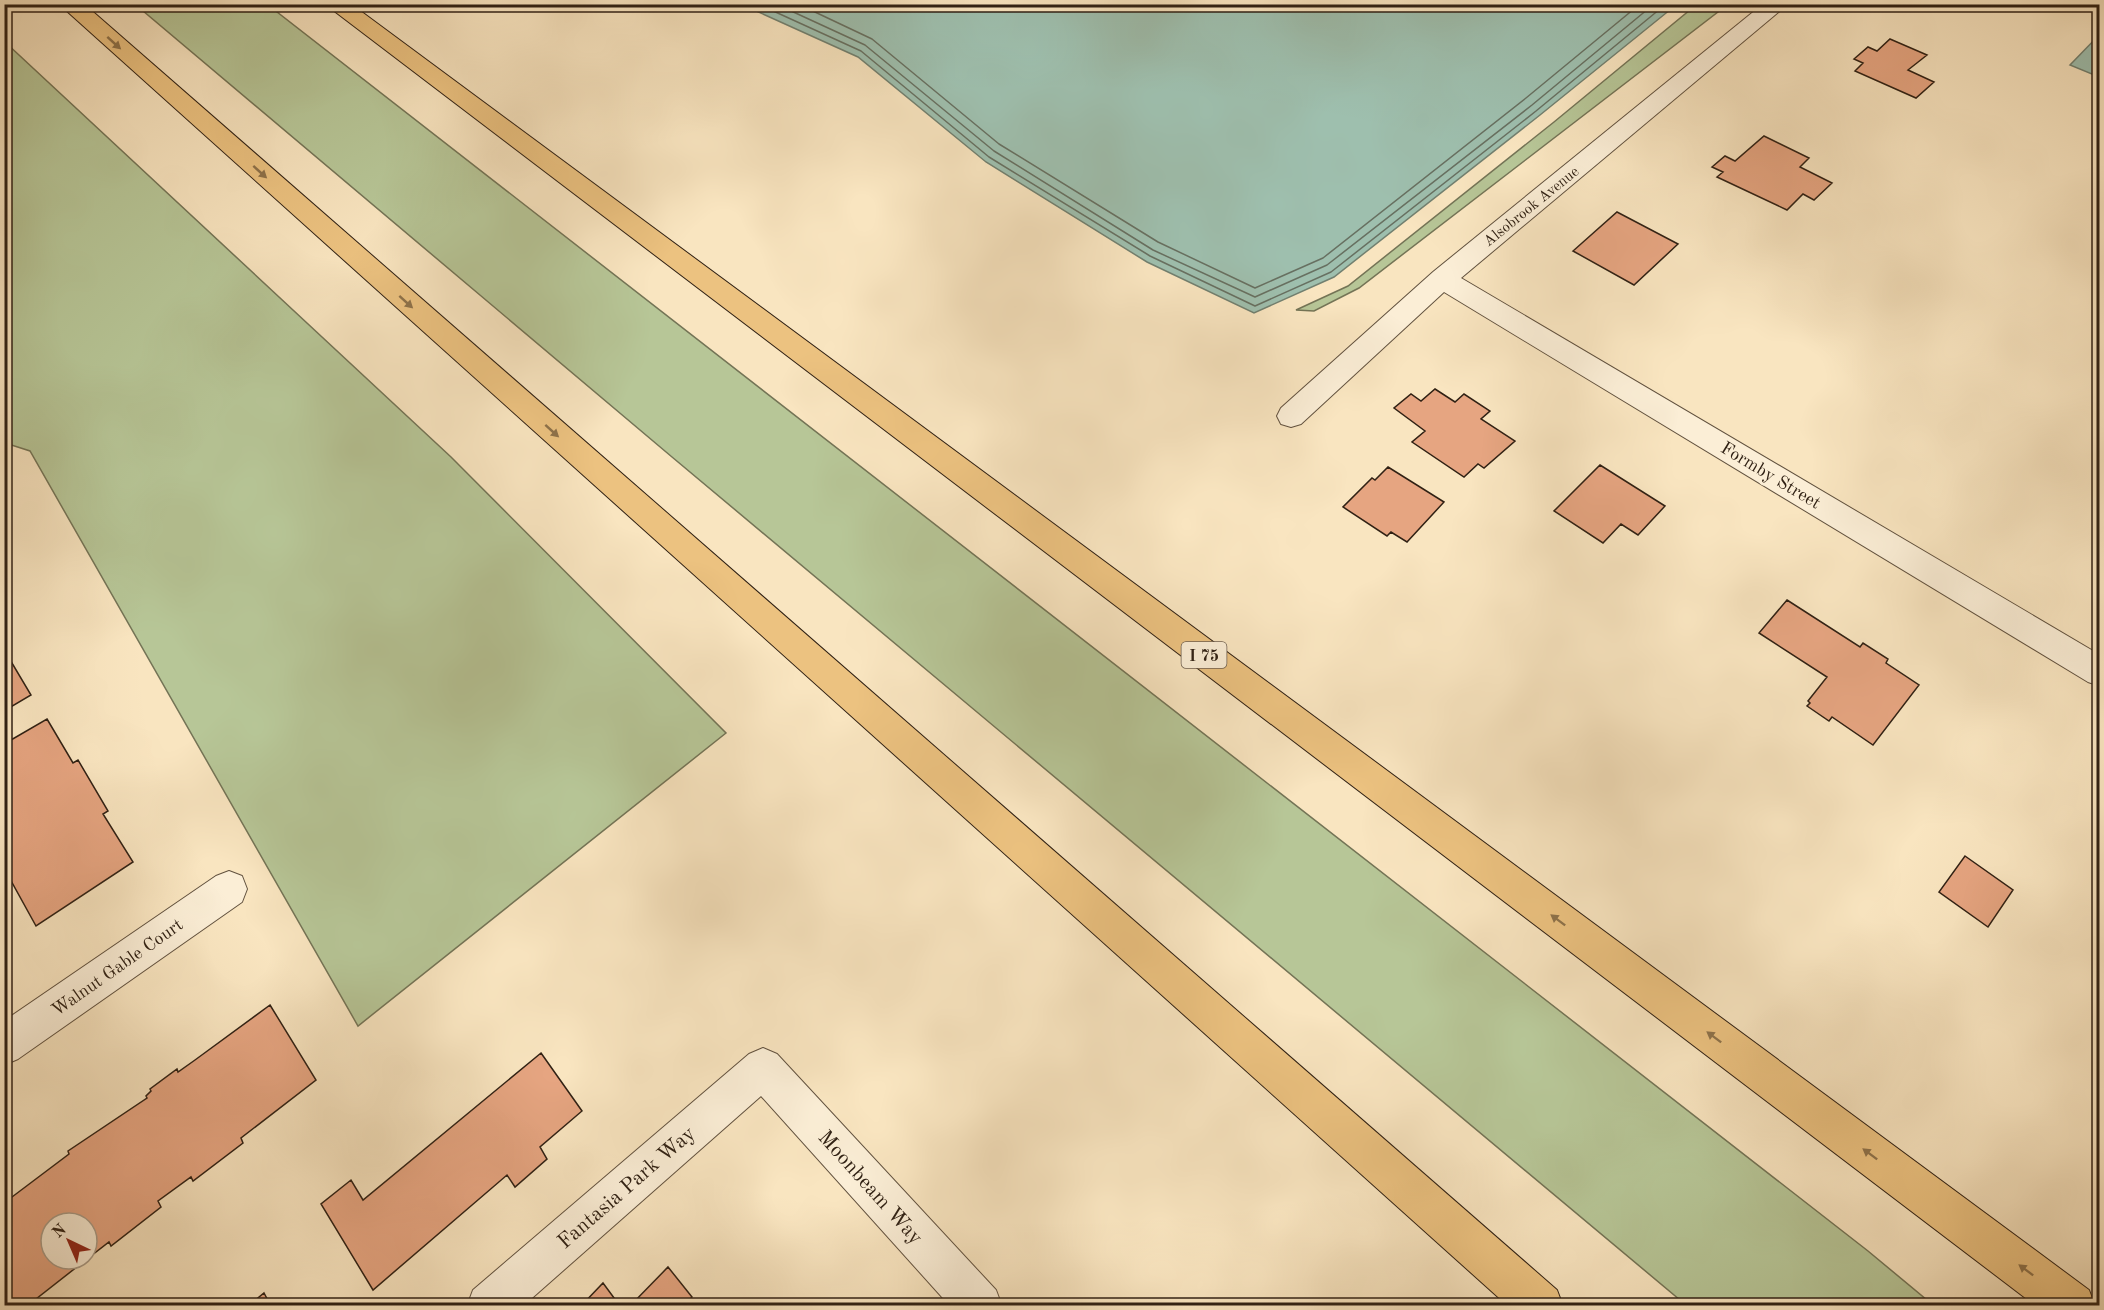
<svg xmlns="http://www.w3.org/2000/svg" width="2104" height="1310" viewBox="0 0 2104 1310" font-family="'Old Standard TT',serif">
<style>
.green{fill:#b7c697;stroke:#747456;stroke-width:1.5}
.water{fill:#9ebfae;stroke:#728070;stroke-width:1.5}
.lines{fill:none;stroke-linecap:round;stroke-linejoin:round}
.shore{stroke:#677061;stroke-width:1.5}
.building{fill:#e6a581;stroke:#302114;stroke-width:1.5}
.minor-casing{stroke:#62523f;stroke-width:2}
.highway-casing{stroke:#302114;stroke-width:2}
.minor{fill:#fbeed6;fill-rule:evenodd}
.highway{fill:#ecc280;fill-rule:evenodd}
.oneway{fill:#8e724a}
.labels{text-anchor:middle;stroke-width:6;stroke-linejoin:round;paint-order:stroke}
.far-street-label{font-size:15px;fill:#302114;stroke:#fbeed6}
.shield{fill:#fbeed6;stroke:#6d5e4e;stroke-width:1.5}
.shield-label{font-size:16px;font-weight:bold;fill:#302114}
.street-label{font-size:18px;fill:#302114;stroke:#fbeed6}
.near-street-label{font-size:21px;fill:#302114;stroke:#fbeed6}
</style>
<rect width="100%" height="100%" fill="#f9e5c0"/>
<filter id="stains"><feTurbulence type="fractalNoise" baseFrequency=".00333" numOctaves="4"/><feColorMatrix values="0 0 0 0 .2 0 0 0 0 .09 0 0 0 0 .02 0 0 0 .5 -.17"/></filter>
<radialGradient id="worn" r=".72"><stop offset=".6" stop-color="#630" stop-opacity="0"/><stop offset="1" stop-color="#630" stop-opacity=".3"/></radialGradient>
<path class="green" d="M 136,5 L 268,5 L 1868,1251 L 1933,1305 L 1686,1305 L 672,457 Z
M 1696,5 L 1727,5 L 1359,288 L 1314,311 L 1296,310 L 1348,286 L 1554,122 Z
M 5,42 L 451,457 L 726,733 L 358,1026 L 30,451 L 5,443 Z"/>
<path class="water" d="M 743,5 L 1676,4 L 1676,5 L 1540,115 L 1334,277 L 1254,313 L 1147,262 L 986,162 L 858,57 Z
M 2099,35 L 2099,77 L 2070,65 Z"/>
<g class="lines">
<path class="shore" d="M 758,4 L 861,51 L 989,157 L 1150,256 L 1255,306 L 1331,272 L 1536,111 L 1666,4
M 776,4 L 865,45 L 994,151 L 1153,250 L 1255,297 L 1327,265 L 1532,105 L 1654,4
M 798,4 L 872,39 L 999,144 L 1158,242 L 1255,288 L 1323,258 L 1526,98 L 1640,4"/>
</g>
<path class="building" d="M 1890,39 L 1927,55 L 1908,70 L 1934,82 L 1916,98 L 1855,71 L 1863,63 L 1854,59 L 1868,47 L 1877,51 Z
M 1764,136 L 1809,158 L 1800,167 L 1832,183 L 1814,200 L 1803,194 L 1787,210 L 1717,177 L 1723,172 L 1712,167 L 1725,156 L 1735,161 Z
M 1617,212 L 1678,244 L 1634,285 L 1573,251 Z
M 1435,389 L 1455,402 L 1464,394 L 1490,411 L 1481,419 L 1515,441 L 1484,468 L 1478,464 L 1464,477 L 1412,442 L 1425,431 L 1394,408 L 1411,394 L 1421,401 Z
M 1600,465 L 1665,506 L 1638,535 L 1621,524 L 1603,543 L 1554,511 Z
M 1388,467 L 1444,502 L 1407,542 L 1391,532 L 1387,536 L 1343,507 L 1372,478 L 1375,480 Z
M 1787,600 L 1860,647 L 1863,643 L 1888,659 L 1886,663 L 1919,685 L 1873,745 L 1832,717 L 1829,721 L 1807,706 L 1810,703 L 1808,701 L 1827,677 L 1759,633 Z
M 4,642 L 10,651 L 6,653 L 31,695 L 4,711 Z
M 47,719 L 73,763 L 78,760 L 108,811 L 103,814 L 133,862 L 36,926 L 4,868 L 4,744 Z
M 1965,856 L 2013,890 L 1988,927 L 1939,892 Z
M 270,1005 L 316,1080 L 241,1138 L 243,1143 L 193,1181 L 191,1177 L 158,1201 L 161,1207 L 111,1246 L 109,1242 L 87,1259 L 87,1223 L 51,1223 L 51,1259 L 87,1259 L 27,1306 L 4,1306 L 4,1203 L 69,1154 L 68,1151 L 147,1098 L 146,1096 L 151,1091 L 150,1089 L 177,1069 L 178,1072 L 195,1060 Z
M 541,1053 L 582,1111 L 540,1147 L 547,1159 L 515,1187 L 507,1175 L 373,1290 L 321,1204 L 351,1180 L 363,1200 Z
M 668,1267 L 692,1297 L 684,1306 L 630,1306 Z
M 603,1283 L 620,1306 L 581,1306 Z
M 264,1293 L 271,1306 L 248,1306 Z"/>
<g class="lines">
<defs>
<path id="minor" d="M 1763,4 L 1788,4 L 1461,278 L 2100,655 L 2100,686 L 2088,682 L 1444,292 L 1301,424 L 1291,427 L 1281,424 L 1277,416 L 1281,408 L 1433,272 Z
M 229,871 L 242,876 L 247,889 L 242,902 L 18,1059 L 4,1065 L 4,1021 L 216,876 Z
M 763,1048 L 777,1054 L 996,1290 L 1002,1306 L 950,1306 L 761,1096 L 523,1306 L 467,1306 L 473,1290 L 749,1054 Z"/>
<path id="highway" d="M 59,4 L 84,4 L 1557,1290 L 1563,1306 L 1508,1306 Z
M 325,4 L 351,4 L 2089,1290 L 2095,1306 L 2036,1306 Z"/>
</defs>
<use href="#minor" class="minor-casing"/>
<use href="#highway" class="highway-casing"/>
<use href="#minor" class="minor"/>
<use href="#highway" class="highway"/>
</g>
<defs><path id="oneway-solid" d="M-6-.8H1V-3.2L6.5 0L1 3.2V.8H-6Z" transform="scale(1.5)"/></defs>
<g class="oneway">
<use href="#oneway-solid" transform="translate(114 43) rotate(42)"/>
<use href="#oneway-solid" transform="translate(260 172) rotate(42)"/>
<use href="#oneway-solid" transform="translate(406 302) rotate(42)"/>
<use href="#oneway-solid" transform="translate(552 431) rotate(42)"/>
<use href="#oneway-solid" transform="translate(1558 920) rotate(-143)"/>
<use href="#oneway-solid" transform="translate(1714 1037) rotate(-143)"/>
<use href="#oneway-solid" transform="translate(1870 1154) rotate(-143)"/>
<use href="#oneway-solid" transform="translate(2026 1270) rotate(-143)"/>
</g>
<g class="labels">
<g class="far-street-label">
<text transform="translate(1531 206) rotate(-39)" y="5">Alsobrook Avenue</text>
</g>
<rect class="shield" x="1181.5" y="642" width="45" height="26" rx="4.5"/>
<g class="shield-label">
<text x="1204" y="661">I 75</text>
</g>
<g class="street-label">
<text transform="translate(1771 475) rotate(31)" y="6">Formby Street</text>
<text transform="translate(117 967) rotate(-35)" y="6">Walnut Gable Court</text>
</g>
<g class="near-street-label">
<text transform="translate(626 1187) rotate(-41)" y="7">Fantasia Park Way</text>
<text transform="translate(871 1187) rotate(48)" y="7">Moonbeam Way</text>
</g>
</g>
<rect width="2104" height="1310" fill="none" stroke="#f9e5c0" stroke-width="24"/>
<rect x="6" y="6" width="2092" height="1298" fill="none" stroke="#302114" stroke-width="3"/>
<rect x="12" y="12" width="2080" height="1286" fill="none" stroke="#302114" stroke-width="1.5"/>
<g transform="translate(69 1241) rotate(316)"><circle r="28" fill="#fbeed6" stroke="#aa9c88" stroke-width="1.5"/>
<path d="M0-4.5L10 22L0 15L-10 22Z" fill="#8f2418"/>
<text y="-9" font-size="16" font-weight="bold" text-anchor="middle" fill="#302114">N</text>
</g>
<rect width="100%" height="100%" filter="url(#stains)"/>
<rect width="100%" height="100%" fill="url(#worn)"/>
</svg>
